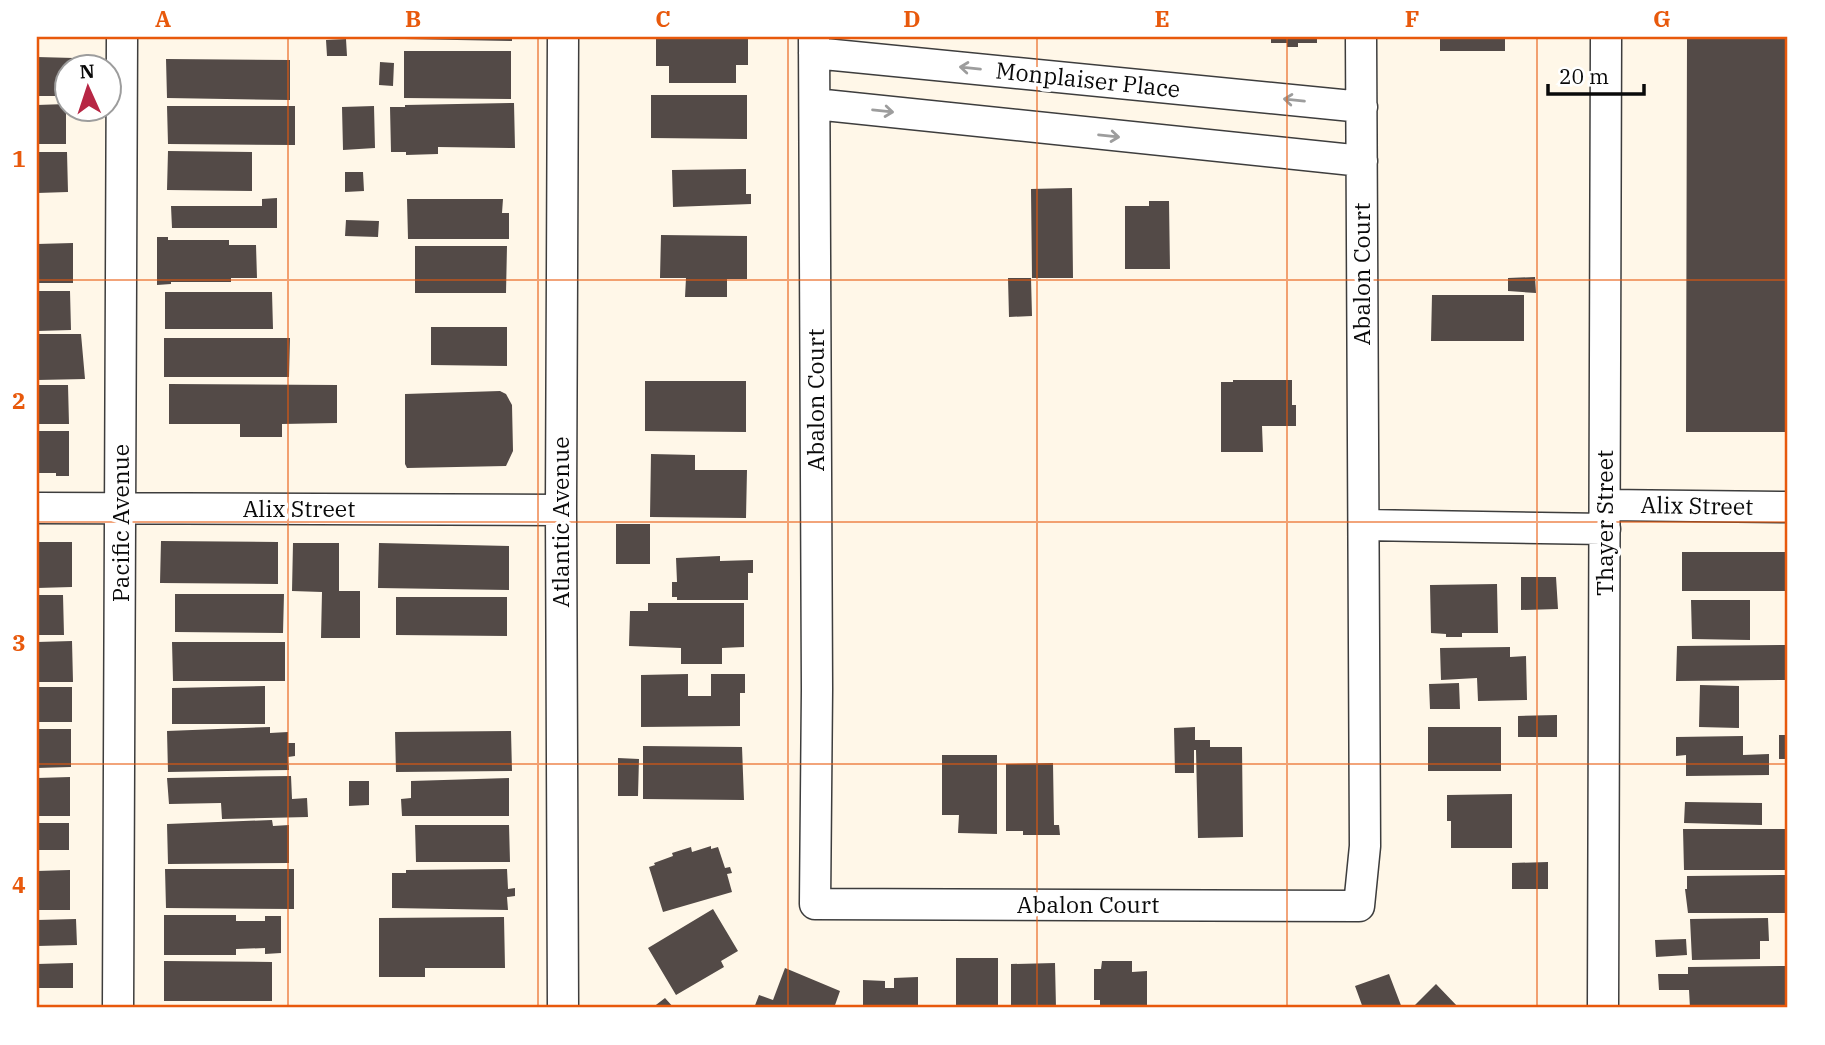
<svg xmlns="http://www.w3.org/2000/svg" width="1825" height="1045" viewBox="0 0 1825 1045" font-family="'IBM Plex Serif',serif">
<style>
.building{fill:#534a47}
.lines{fill:none;stroke-linecap:round;stroke-linejoin:round}
.street-casing{stroke:#3d3d3d;stroke-width:33}
.street{stroke:#fff;stroke-width:30}
.oneway{stroke:#9d9d9d}
.grid{fill:none;stroke:#e8590c;stroke-width:2;stroke-opacity:0.55}
.labels{text-anchor:middle;stroke-width:7;stroke-linejoin:round;paint-order:stroke}
.street-label{font-size:23px;fill:#0a0a0a;stroke:#fff}
.neatline{fill:none;stroke:#e8590c;stroke-width:2.5}
.grid-label{font-size:23px;text-anchor:middle;font-weight:bold;fill:#e8590c}
</style>
<rect width="100%" height="100%" fill="#fff7e8"/>
<path class="building" d="M 404,37 L 512,37 L 512,41 L 404,39 Z
M 656,37 L 748,37 L 748,65 L 736,65 L 736,83 L 669,83 L 669,66 L 656,66 Z
M 1271,37 L 1317,37 L 1317,43 L 1298,43 L 1298,47 L 1287,47 L 1287,43 L 1271,43 Z
M 1440,37 L 1505,37 L 1505,51 L 1440,51 Z
M 1687,37 L 1788,37 L 1788,432 L 1686,432 Z
M 346,39 L 347,56 L 327,56 L 326,40 Z
M 404,51 L 511,51 L 511,99 L 404,98 Z
M 37,57 L 74,58 L 74,66 L 66,66 L 66,96 L 37,96 Z
M 166,59 L 290,60 L 290,100 L 167,98 Z
M 380,62 L 394,63 L 393,86 L 379,85 Z
M 651,95 L 747,95 L 747,139 L 651,138 Z
M 514,103 L 515,148 L 438,147 L 438,154 L 406,155 L 406,152 L 391,152 L 390,107 L 405,107 L 405,105 Z
M 66,104 L 66,144 L 37,144 L 37,105 Z
M 167,106 L 295,106 L 295,145 L 168,144 Z
M 374,106 L 375,148 L 343,150 L 342,107 Z
M 168,151 L 252,152 L 252,191 L 167,190 Z
M 37,152 L 67,152 L 68,192 L 37,193 Z
M 746,169 L 746,194 L 751,194 L 751,204 L 673,207 L 672,170 Z
M 345,172 L 363,172 L 364,191 L 345,192 Z
M 1072,188 L 1073,278 L 1032,278 L 1031,189 Z
M 277,198 L 277,228 L 172,228 L 171,206 L 262,206 L 262,199 Z
M 407,199 L 503,199 L 502,213 L 509,213 L 509,239 L 408,239 Z
M 1149,201 L 1169,201 L 1170,269 L 1125,269 L 1125,206 L 1149,206 Z
M 346,220 L 379,221 L 378,237 L 345,236 Z
M 661,235 L 747,236 L 747,279 L 727,279 L 727,297 L 685,297 L 686,278 L 660,278 Z
M 157,237 L 168,237 L 168,240 L 229,240 L 229,245 L 256,245 L 257,278 L 231,278 L 231,282 L 171,282 L 171,284 L 157,285 Z
M 73,243 L 73,283 L 37,283 L 37,244 Z
M 415,246 L 507,246 L 506,293 L 415,293 Z
M 1535,277 L 1536,293 L 1508,291 L 1508,278 Z
M 1008,278 L 1031,278 L 1032,316 L 1009,317 Z
M 37,291 L 70,291 L 71,330 L 37,331 Z
M 165,292 L 272,292 L 273,329 L 165,329 Z
M 1432,295 L 1524,295 L 1524,341 L 1431,341 Z
M 431,327 L 507,327 L 507,366 L 431,365 Z
M 37,334 L 81,334 L 85,379 L 37,380 Z
M 164,338 L 290,338 L 289,377 L 164,377 Z
M 1233,380 L 1292,380 L 1292,405 L 1296,405 L 1296,426 L 1262,426 L 1263,452 L 1221,452 L 1221,382 L 1233,382 Z
M 645,381 L 746,381 L 746,432 L 645,431 Z
M 169,384 L 337,385 L 337,423 L 282,424 L 282,437 L 240,437 L 240,424 L 169,424 Z
M 37,385 L 68,385 L 69,424 L 37,424 Z
M 500,391 L 506,394 L 512,405 L 513,451 L 506,466 L 407,468 L 405,464 L 405,394 Z
M 37,431 L 69,431 L 69,476 L 56,476 L 56,473 L 37,473 Z
M 651,454 L 695,455 L 695,470 L 747,470 L 746,518 L 650,517 Z
M 616,524 L 650,524 L 650,564 L 616,564 Z
M 161,541 L 278,542 L 278,584 L 160,583 Z
M 37,542 L 72,542 L 72,587 L 37,588 Z
M 293,543 L 339,543 L 339,591 L 360,591 L 360,638 L 321,638 L 322,592 L 292,591 Z
M 379,543 L 509,546 L 509,590 L 378,588 Z
M 1682,552 L 1788,552 L 1788,591 L 1682,591 Z
M 720,556 L 720,561 L 753,560 L 753,573 L 748,573 L 748,600 L 677,600 L 677,597 L 672,597 L 672,582 L 677,582 L 676,558 Z
M 1521,577 L 1556,577 L 1558,609 L 1521,610 Z
M 1497,584 L 1498,633 L 1462,633 L 1462,637 L 1446,637 L 1446,634 L 1431,633 L 1430,585 Z
M 175,594 L 284,594 L 283,633 L 175,632 Z
M 37,595 L 63,595 L 64,635 L 37,635 Z
M 396,597 L 507,597 L 507,636 L 396,635 Z
M 1691,600 L 1750,600 L 1750,640 L 1692,639 Z
M 648,603 L 744,603 L 744,647 L 722,648 L 722,664 L 681,664 L 681,648 L 629,646 L 630,611 L 648,611 Z
M 72,641 L 73,682 L 37,682 L 37,642 Z
M 172,642 L 285,642 L 285,681 L 173,681 Z
M 1788,645 L 1788,680 L 1676,681 L 1677,646 Z
M 1510,647 L 1510,657 L 1526,656 L 1527,700 L 1478,701 L 1477,678 L 1441,680 L 1440,648 Z
M 688,674 L 688,696 L 711,696 L 711,674 L 745,674 L 745,693 L 740,693 L 740,726 L 641,727 L 641,675 Z
M 1459,683 L 1460,709 L 1430,709 L 1429,684 Z
M 1700,685 L 1739,686 L 1739,728 L 1699,727 Z
M 265,686 L 265,724 L 172,724 L 172,688 Z
M 37,687 L 72,687 L 72,722 L 37,722 Z
M 1557,715 L 1557,737 L 1518,737 L 1518,716 Z
M 270,727 L 270,733 L 288,732 L 288,743 L 295,743 L 295,756 L 288,757 L 289,770 L 168,772 L 167,731 Z
M 1195,727 L 1195,740 L 1210,740 L 1210,747 L 1242,747 L 1243,837 L 1198,838 L 1196,750 L 1194,750 L 1194,773 L 1175,773 L 1174,728 Z
M 1428,727 L 1501,727 L 1501,771 L 1428,771 Z
M 37,729 L 71,729 L 71,767 L 37,768 Z
M 511,731 L 512,771 L 396,772 L 395,732 Z
M 1779,735 L 1788,735 L 1788,759 L 1779,759 Z
M 1743,736 L 1743,755 L 1769,754 L 1769,775 L 1686,776 L 1686,755 L 1676,756 L 1676,737 Z
M 643,746 L 742,747 L 744,800 L 643,799 Z
M 942,755 L 997,755 L 997,834 L 958,833 L 959,815 L 942,815 Z
M 618,758 L 639,759 L 638,796 L 618,796 Z
M 1053,763 L 1054,825 L 1059,825 L 1060,835 L 1023,835 L 1023,831 L 1006,831 L 1006,764 Z
M 291,776 L 292,799 L 307,798 L 308,817 L 222,819 L 221,803 L 169,804 L 167,778 Z
M 70,777 L 70,816 L 37,816 L 37,778 Z
M 509,778 L 509,816 L 402,816 L 401,799 L 411,798 L 411,781 Z
M 349,781 L 369,781 L 369,805 L 349,806 Z
M 1512,794 L 1512,848 L 1451,848 L 1451,821 L 1447,821 L 1447,795 Z
M 1685,802 L 1762,803 L 1762,825 L 1684,823 Z
M 272,820 L 273,826 L 289,825 L 289,863 L 168,864 L 167,824 Z
M 37,823 L 69,823 L 69,850 L 37,850 Z
M 415,825 L 509,825 L 510,862 L 416,862 Z
M 1683,829 L 1788,829 L 1788,870 L 1684,870 Z
M 711,846 L 711,849 L 718,847 L 725,868 L 730,867 L 732,873 L 727,874 L 732,892 L 663,912 L 649,867 L 655,865 L 654,863 L 673,856 L 672,853 L 691,847 L 692,852 Z
M 1548,862 L 1548,889 L 1512,889 L 1512,863 Z
M 165,869 L 294,869 L 294,909 L 166,908 Z
M 507,869 L 508,889 L 515,888 L 515,896 L 507,897 L 508,910 L 392,908 L 392,873 L 406,873 L 406,870 Z
M 70,870 L 70,910 L 37,910 L 37,871 Z
M 1788,875 L 1788,913 L 1688,913 L 1685,889 L 1687,889 L 1687,876 Z
M 713,909 L 738,951 L 721,961 L 724,967 L 676,995 L 648,948 Z
M 164,915 L 236,915 L 236,921 L 265,921 L 265,916 L 281,916 L 281,953 L 265,954 L 265,948 L 236,949 L 236,955 L 164,955 Z
M 504,917 L 505,968 L 425,968 L 425,977 L 379,977 L 379,918 Z
M 1768,918 L 1769,941 L 1760,941 L 1760,959 L 1692,960 L 1690,919 Z
M 76,919 L 77,945 L 37,946 L 37,920 Z
M 1686,939 L 1687,955 L 1656,957 L 1655,940 Z
M 956,958 L 998,958 L 998,1008 L 956,1008 Z
M 164,961 L 272,962 L 272,1001 L 164,1001 Z
M 1102,961 L 1132,961 L 1132,972 L 1147,971 L 1147,1008 L 1100,1008 L 1100,1000 L 1094,1000 L 1094,969 L 1101,969 Z
M 73,963 L 73,988 L 37,988 L 37,964 Z
M 1055,963 L 1056,1008 L 1011,1008 L 1011,964 Z
M 1788,966 L 1788,1008 L 1690,1008 L 1689,990 L 1659,990 L 1658,974 L 1688,974 L 1688,967 Z
M 785,968 L 840,991 L 834,1008 L 754,1008 L 759,995 L 773,1000 Z
M 1389,974 L 1402,1008 L 1363,1008 L 1355,986 Z
M 918,977 L 918,1008 L 863,1008 L 863,980 L 885,981 L 885,988 L 894,988 L 894,978 Z
M 1436,984 L 1459,1008 L 1412,1008 Z
M 665,998 L 674,1008 L 652,1008 Z"/>
<g class="lines">
<defs>
<path id="street" d="M 814,37 L 817,689 L 815,904 L 1359,906 L 1365,846 L 1361,37
M 814,53 L 1362,107
M 815,104 L 1362,161
M 1606,505 L 1788,507
M 37,508 L 561,510
M 1364,525 L 1605,529
M 118,1008 L 122,37
M 563,1008 L 561,510 L 563,37
M 1603,1008 L 1606,37"/>
</defs>
<use href="#street" class="street-casing"/>
<use href="#street" class="street"/>
</g>
<defs><path id="oneway-shaft" d="M-6 0H5M1.5-3L5.5 0L1.5 3" fill="none" stroke-width="1.6" stroke-linecap="round" stroke-linejoin="round" transform="scale(1.75)"/></defs>
<g class="oneway">
<use href="#oneway-shaft" transform="translate(970 68) rotate(-174)"/>
<use href="#oneway-shaft" transform="translate(1294 100) rotate(-174)"/>
<use href="#oneway-shaft" transform="translate(883 111) rotate(6)"/>
<use href="#oneway-shaft" transform="translate(1109 136) rotate(6)"/>
</g>
<path class="grid" d="M 288,37 L 288,1008M 538,37 L 538,1008M 788,37 L 788,1008M 1037,37 L 1037,1008M 1287,37 L 1287,1008M 1537,37 L 1537,1008M 37,280 L 1788,280M 37,522 L 1788,522M 37,764 L 1788,764"/>
<g class="labels">
<g class="street-label">
<text transform="translate(1088 80) rotate(6)" y="8">Monplaiser Place</text>
<text transform="translate(1362 274) rotate(-90)" y="8">Abalon Court</text>
<text transform="translate(816 400) rotate(-90)" y="8">Abalon Court</text>
<text transform="translate(1697 506) rotate(1)" y="8">Alix Street</text>
<text x="299" y="517">Alix Street</text>
<text transform="translate(561 522) rotate(-90)" y="8">Atlantic Avenue</text>
<text transform="translate(121 523) rotate(-90)" y="8">Pacific Avenue</text>
<text transform="translate(1605 523) rotate(-90)" y="8">Thayer Street</text>
<text x="1088" y="913">Abalon Court</text>
</g>
</g>
<rect width="1825" height="1045" fill="none" stroke="#ffffff" stroke-width="77"/>
<g transform="translate(88 88) rotate(357)"><circle r="33" fill="#ffffff" stroke="#9d9d9d" stroke-width="2"/>
<path d="M0-5L12 26L0 18L-12 26Z" fill="#b72644"/>
<text y="-10" font-size="19" font-weight="bold" text-anchor="middle" fill="#0a0a0a">N</text>
</g>
<path d="M1548 84v10h96v-10" fill="none" stroke="#0a0a0a" stroke-width="3.5"/>
<text x="1559" y="84" font-size="21" fill="#0a0a0a" stroke="#ffffff" stroke-width="5" paint-order="stroke">20 m</text>
<rect x="38" y="38" width="1748" height="968" class="neatline"/>
<g class="grid-label">
<text x="163" y="27">A</text>
<text x="413" y="27">B</text>
<text x="663" y="27">C</text>
<text x="912" y="27">D</text>
<text x="1162" y="27">E</text>
<text x="1412" y="27">F</text>
<text x="1662" y="27">G</text>
<text x="19" y="167">1</text>
<text x="19" y="409">2</text>
<text x="19" y="651">3</text>
<text x="19" y="893">4</text>
</g>
</svg>
